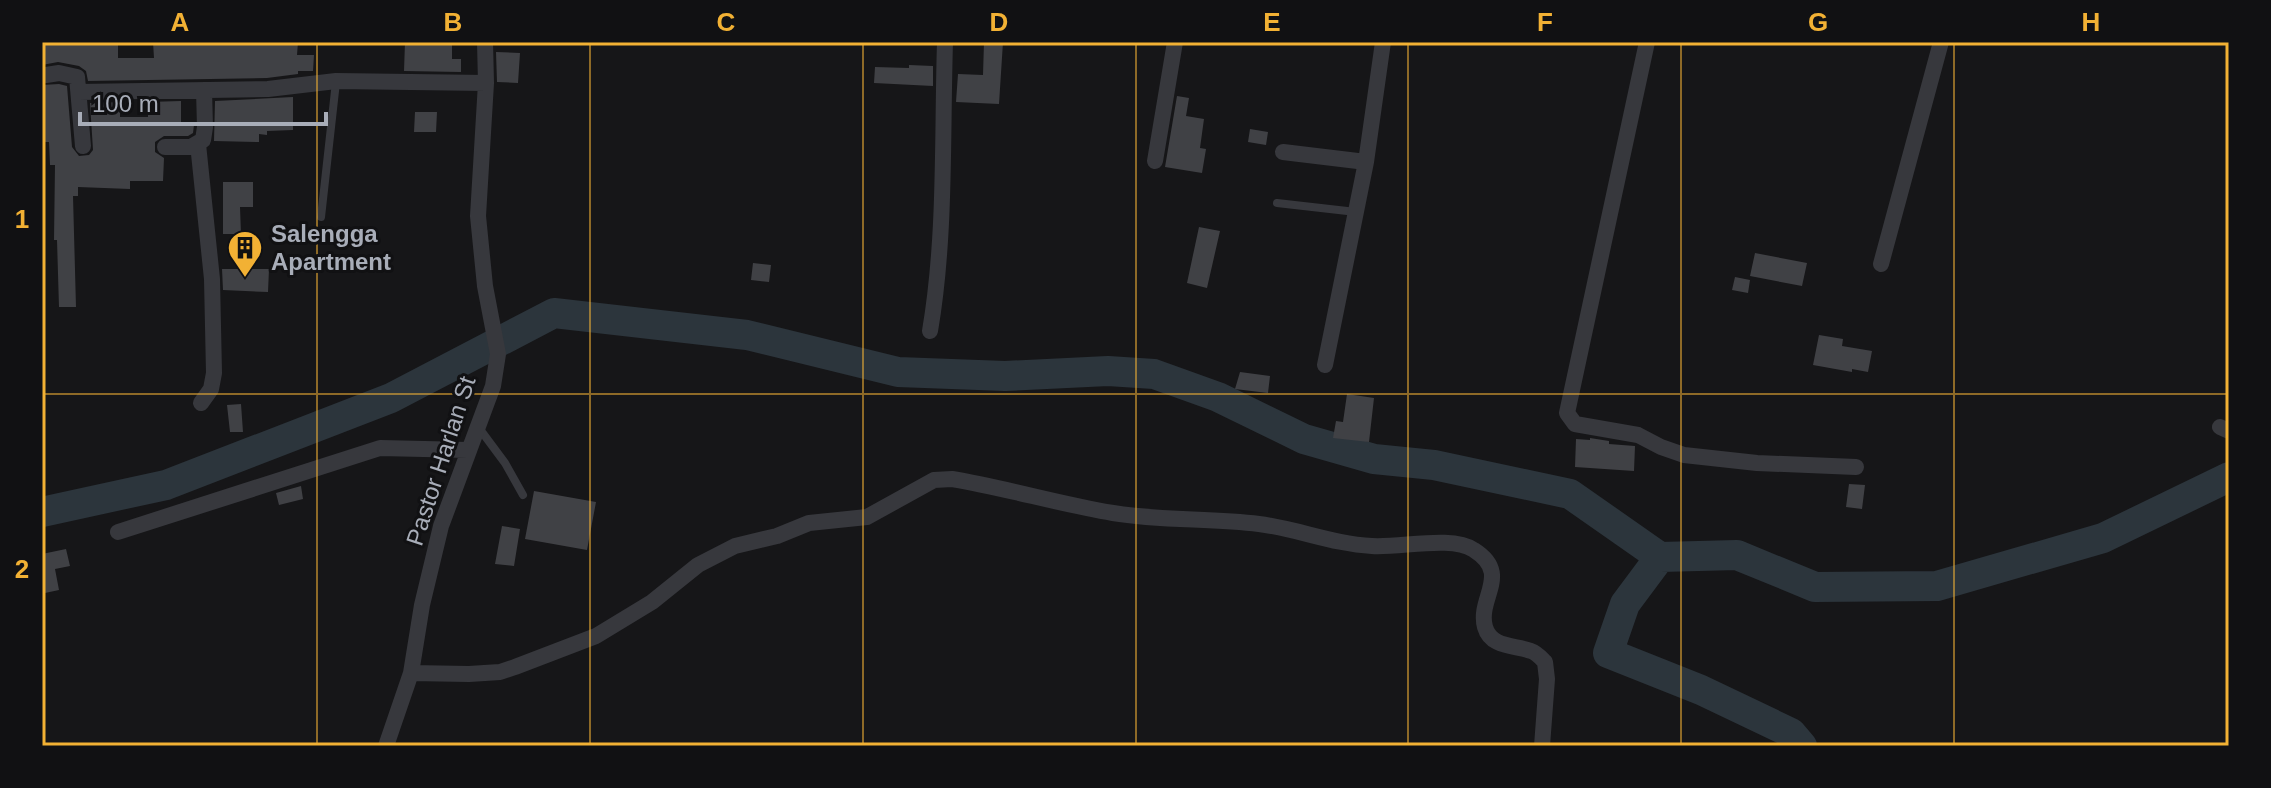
<svg xmlns="http://www.w3.org/2000/svg" width="2271" height="788" viewBox="0 0 2271 788" font-family="Helvetica,sans-serif">
<style>
.lines{fill:none;stroke-linecap:round;stroke-linejoin:round}
.river{stroke:#2c353c;stroke-width:30}
.building{fill:#404145}
.service{stroke:#37383d;stroke-width:8}
.minor{stroke:#37383d;stroke-width:16}
.grid{fill:none;stroke:#f2b134;stroke-width:2;stroke-opacity:0.55}
.labels{text-anchor:middle;stroke-width:6;stroke-linejoin:round;paint-order:stroke}
.poi-label{font-size:24px;font-weight:bold;fill:#a8adb8;stroke:#111113;text-anchor:start}
.street-label{font-size:24px;fill:#a8adb8;stroke:#111113}
.neatline{fill:none;stroke:#f2b134;stroke-width:3}
.grid-label{font-size:26px;text-anchor:middle;font-weight:bold;fill:#f2b134}
</style>
<rect width="100%" height="100%" fill="#161618"/>
<g class="lines">
<path class="river" d="M 42,512 L 166,485 L 391,398 L 554,313 L 747,335 L 898,372 L 1005,376 L 1108,371 L 1154,374 L 1218,397 L 1304,439 L 1374,459 L 1434,465 L 1570,494 L 1660,557
M 1802,746 L 1791,733 L 1701,690 L 1608,653 L 1625,604 L 1660,557 L 1737,555 L 1815,587 L 1937,586 L 2103,538 L 2229,477"/>
</g>
<path class="building" d="M 42,42 L 118,45 L 118,58 L 154,58 L 153,42 L 298,42 L 297,55 L 314,55 L 313,71 L 298,71 L 298,74 L 267,78 L 88,81 L 86,71 L 79,66 L 58,62 L 42,65 Z
M 405,42 L 452,42 L 452,59 L 461,59 L 461,72 L 404,71 Z
M 984,42 L 1003,42 L 999,104 L 956,102 L 958,74 L 983,75 Z
M 496,52 L 520,53 L 518,83 L 497,82 Z
M 909,65 L 933,66 L 933,86 L 874,83 L 875,67 L 909,68 Z
M 59,84 L 67,86 L 72,147 L 79,156 L 89,155 L 93,150 L 90,103 L 120,102 L 120,117 L 148,117 L 148,102 L 181,101 L 181,125 L 194,125 L 193,133 L 188,136 L 164,136 L 155,142 L 155,152 L 164,158 L 163,181 L 130,181 L 130,189 L 78,187 L 78,196 L 73,196 L 76,307 L 59,307 L 57,240 L 54,240 L 55,165 L 50,165 L 49,142 L 42,142 L 42,85 Z
M 1177,96 L 1189,98 L 1186,116 L 1204,119 L 1200,148 L 1206,149 L 1202,173 L 1165,167 Z
M 293,97 L 293,130 L 267,131 L 267,135 L 259,134 L 259,142 L 214,141 L 215,101 Z
M 415,112 L 437,112 L 436,132 L 414,132 Z
M 1250,129 L 1268,132 L 1266,145 L 1248,142 Z
M 223,182 L 253,182 L 253,207 L 240,207 L 241,234 L 223,234 Z
M 1199,227 L 1220,231 L 1207,288 L 1187,283 Z
M 1755,253 L 1807,263 L 1802,286 L 1750,276 Z
M 753,263 L 771,265 L 769,282 L 751,280 Z
M 222,269 L 269,269 L 268,292 L 223,290 Z
M 1735,277 L 1750,280 L 1748,293 L 1732,290 Z
M 1819,335 L 1843,339 L 1842,346 L 1872,351 L 1868,372 L 1852,369 L 1852,372 L 1813,365 Z
M 1240,372 L 1270,376 L 1268,393 L 1235,389 Z
M 1347,394 L 1374,398 L 1369,442 L 1333,438 L 1336,421 L 1343,422 Z
M 241,404 L 243,432 L 230,432 L 227,405 Z
M 1590,438 L 1609,441 L 1609,444 L 1635,446 L 1634,471 L 1575,467 L 1576,439 L 1590,440 Z
M 1849,484 L 1865,485 L 1862,509 L 1846,507 Z
M 301,486 L 303,499 L 279,505 L 276,493 Z
M 534,491 L 596,502 L 587,550 L 525,539 Z
M 502,526 L 520,529 L 514,566 L 495,564 Z
M 66,549 L 70,566 L 55,569 L 59,590 L 45,593 L 42,554 Z"/>
<g class="lines">
<path class="service" d="M 1277,203 L 1356,212
M 321,217 L 336,82
M 479,428 L 505,463 L 523,495"/>
<path class="minor" d="M 1647,42 L 1567,413 L 1575,424 L 1638,435 L 1661,447 L 1684,455 L 1757,463 L 1856,467
M 46,75 L 59,73 L 77,77 L 83,146
M 79,92 L 268,89 L 336,81 L 486,83
M 198,144 L 212,279 L 214,373 L 211,389 L 201,403
M 165,147 L 191,147 L 203,140 L 205,127 L 204,90
M 1283,152 L 1366,162
M 1155,161 L 1175,42
M 1881,264 L 1941,42
M 930,331 C 946,237 942,138 945,42
M 1325,365 L 1366,162 L 1383,42
M 2220,427 L 2229,431
M 118,532 L 380,448 L 468,450
M 411,673 L 469,674 L 500,672 L 515,667 L 596,636 L 652,602 L 698,565 L 735,546 L 777,536 L 809,523 L 867,517 L 934,480 L 952,479 C 1006,488 1059,504 1113,513 C 1161,521 1211,518 1259,524 C 1298,529 1333,544 1372,546 C 1401,548 1452,535 1474,550 C 1512,574 1477,598 1485,627 C 1491,648 1515,645 1531,651 C 1537,653 1541,658 1545,662 L 1547,679 L 1542,746
M 386,746 L 411,673 L 422,605 L 441,526 L 493,386 L 498,354 L 485,286 L 478,216 L 486,83 L 485,42"/>
</g>
<path class="grid" d="M 317,42 L 317,746M 590,42 L 590,746M 863,42 L 863,746M 1136,42 L 1136,746M 1408,42 L 1408,746M 1681,42 L 1681,746M 1954,42 L 1954,746M 42,394 L 2229,394"/>
<defs>
<symbol id="building-pin" viewBox="-11 -11 22 30"><path d="M0 17L-7.5 6A9.5 9.5 0 1 1 7.5 6Z" fill="#f2b134" stroke="#111113"/><path d="M-4-6H4V6H1V3H-1V6H-4ZM-2.5-4.3h1.7v1.8h-1.7ZM.8-4.3h1.7v1.8H.8ZM-2.5-1h1.7V.8h-1.7ZM.8-1h1.7V.8H.8Z" fill="#111"/></symbol>
</defs>
<g fill-rule="evenodd">
<use href="#building-pin" x="225" y="228" width="40" height="54"/>
</g>
<g class="labels">
<g class="poi-label">
<text x="271" y="242">Salengga<tspan x="271" dy="28">Apartment</tspan></text>
</g>
<g class="street-label">
<text transform="translate(441 461) rotate(-72)" y="8">Pastor Harlan St</text>
</g>
</g>
<rect width="2271" height="788" fill="none" stroke="#111113" stroke-width="88"/>
<path d="M80 112v12h246v-12" fill="none" stroke="#a8adb8" stroke-width="4"/>
<text x="92" y="112" font-size="24" fill="#a8adb8" stroke="#111113" stroke-width="6" paint-order="stroke">100 m</text>
<rect x="44" y="44" width="2183" height="700" class="neatline"/>
<g class="grid-label">
<text x="180" y="31">A</text>
<text x="453" y="31">B</text>
<text x="726" y="31">C</text>
<text x="999" y="31">D</text>
<text x="1272" y="31">E</text>
<text x="1545" y="31">F</text>
<text x="1818" y="31">G</text>
<text x="2091" y="31">H</text>
<text x="22" y="228">1</text>
<text x="22" y="578">2</text>
</g>
</svg>
